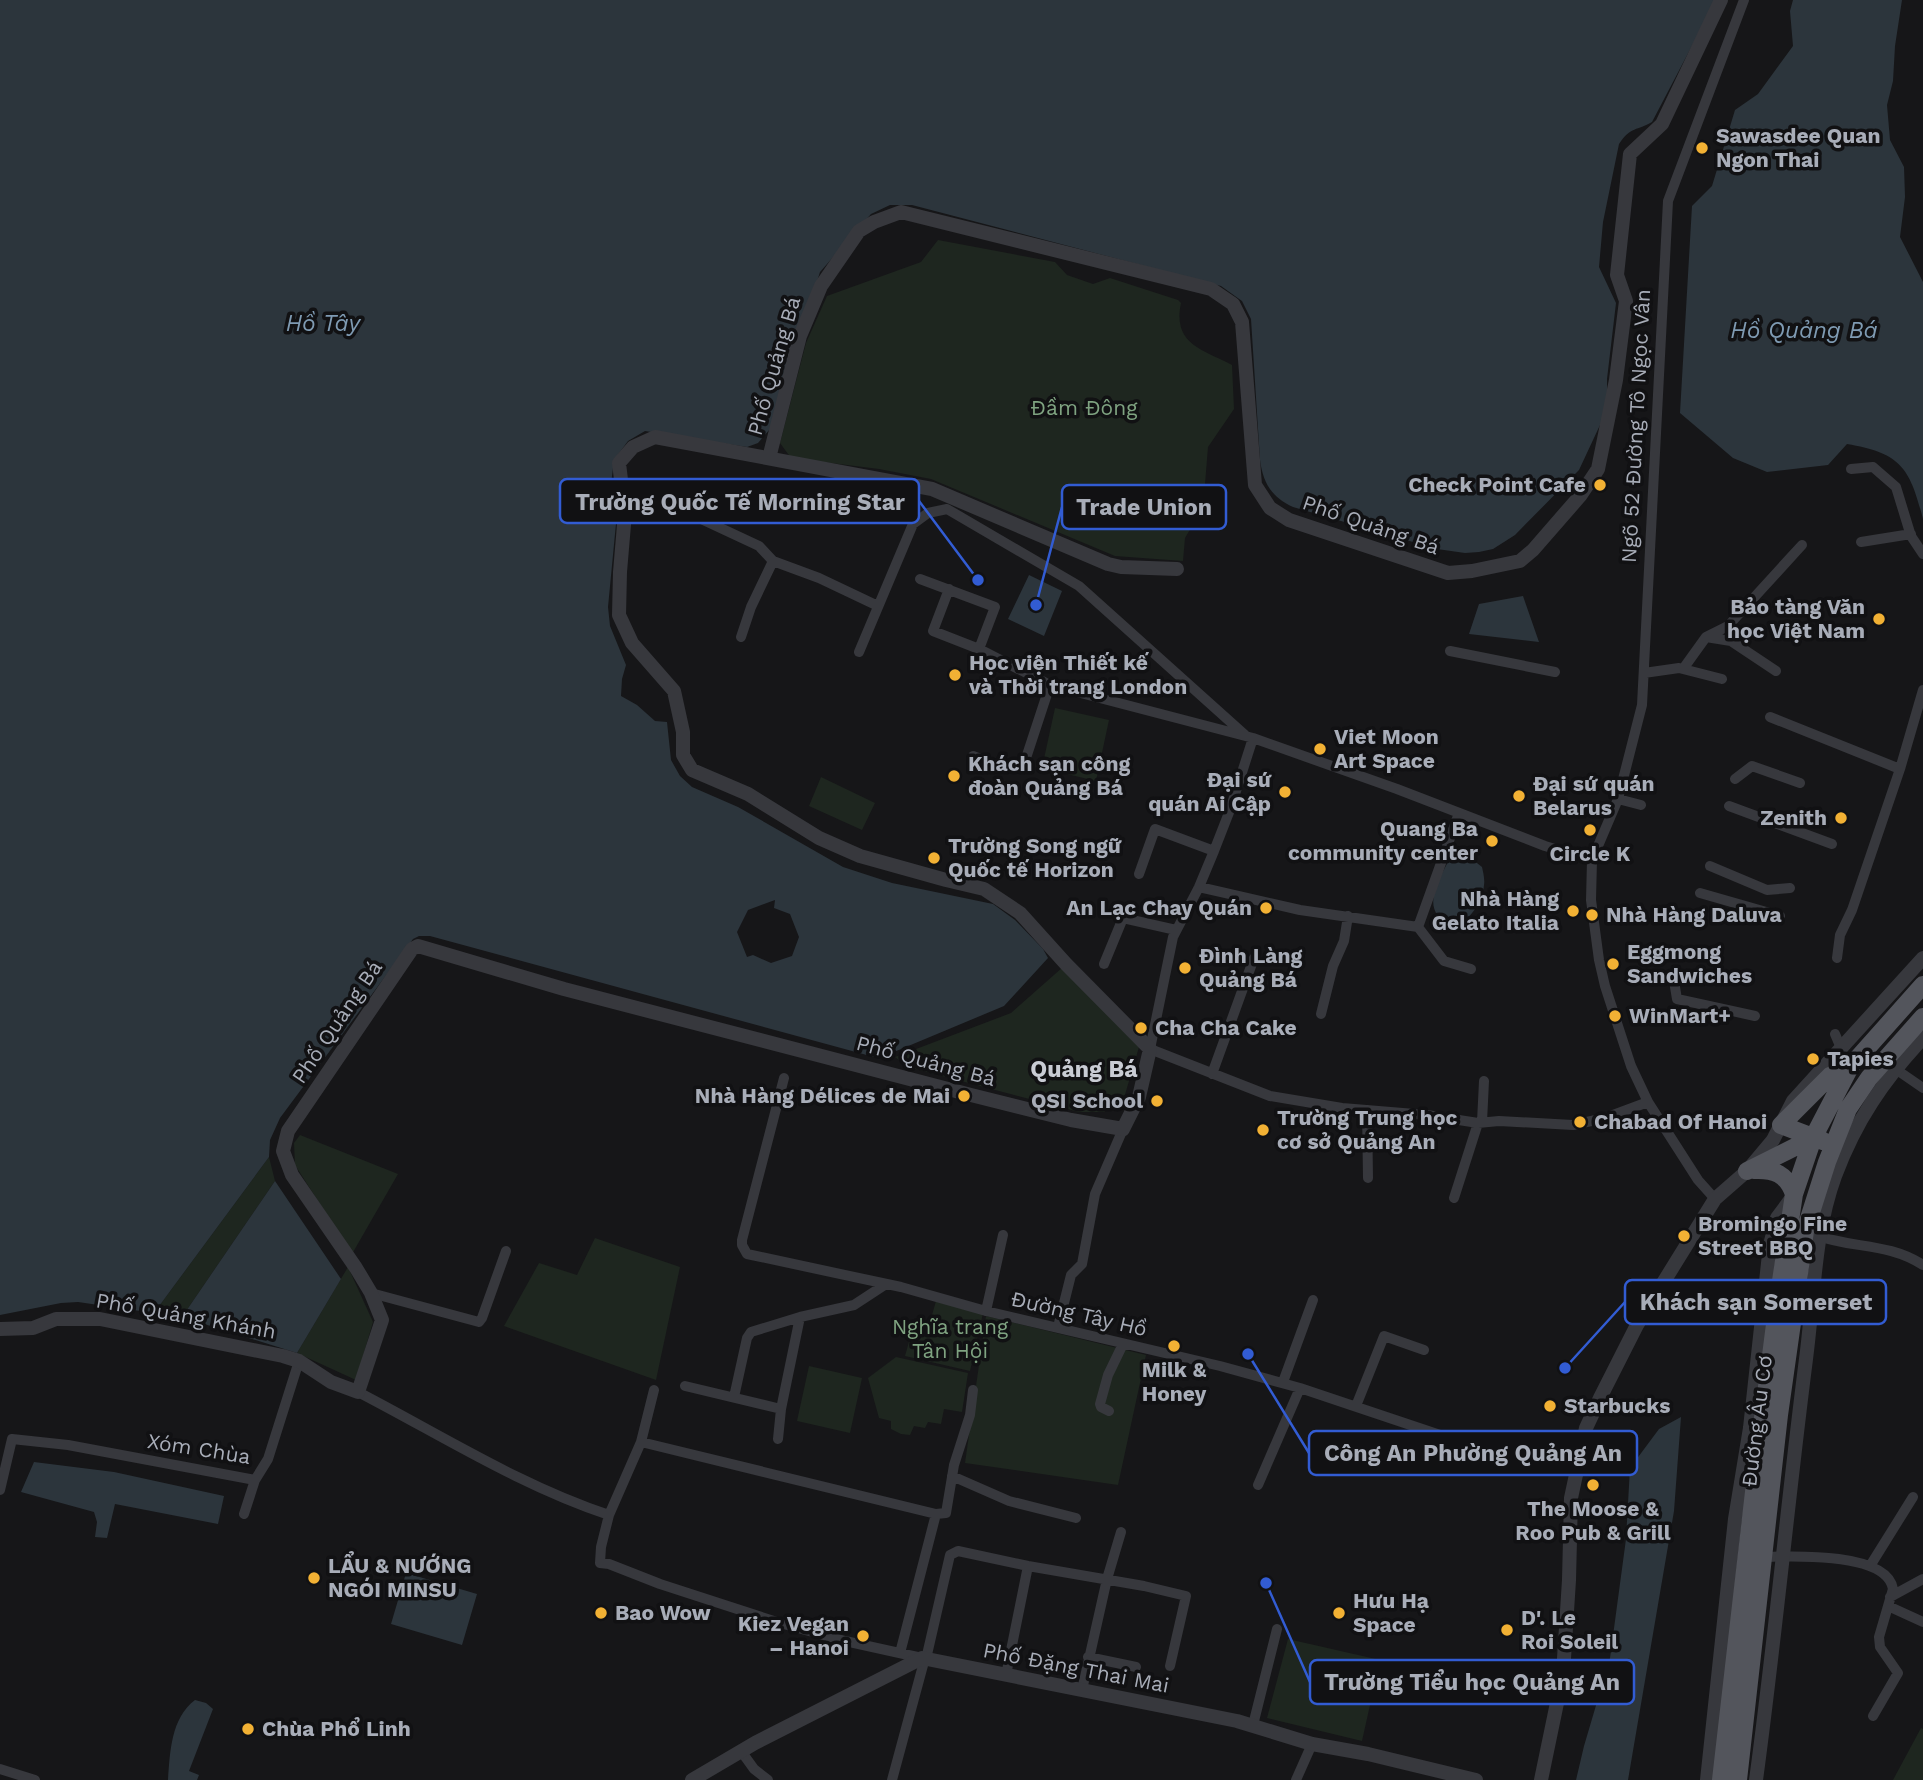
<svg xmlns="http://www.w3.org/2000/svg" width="1923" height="1780" viewBox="0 0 1923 1780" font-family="'Work Sans',sans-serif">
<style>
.green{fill:#1e261f}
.water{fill:#2c353c}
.pier{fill:#161618}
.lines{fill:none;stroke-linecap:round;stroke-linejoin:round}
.minor{stroke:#37383d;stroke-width:10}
.tertiary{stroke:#37383d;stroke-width:14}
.primary{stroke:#53555c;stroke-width:18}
.poi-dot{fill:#f2b134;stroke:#111113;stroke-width:2.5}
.labels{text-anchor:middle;stroke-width:7;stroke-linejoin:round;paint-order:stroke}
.poi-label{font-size:21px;font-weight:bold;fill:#a8adb8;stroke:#111113;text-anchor:start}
.street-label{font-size:21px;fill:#a8adb8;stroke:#111113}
.park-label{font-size:21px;fill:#7fa381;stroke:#111113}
.water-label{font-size:23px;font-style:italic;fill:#7f9bb3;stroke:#111113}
.neighbourhood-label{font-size:23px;font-weight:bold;fill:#c9ccd4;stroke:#111113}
.leader{fill:none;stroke:#325cd3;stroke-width:2.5}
.callout-dot{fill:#325cd3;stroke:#111113;stroke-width:2.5}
.callout{fill:#111113;stroke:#325cd3;stroke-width:2.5}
.callout-label{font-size:23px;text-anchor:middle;font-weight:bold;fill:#a8adb8}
</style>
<rect width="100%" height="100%" fill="#161618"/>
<path class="green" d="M 938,240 L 1055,262 L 1067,275 L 1093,284 L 1110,278 L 1178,300 L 1181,303 C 1172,345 1204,350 1232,365 L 1234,409 L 1208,447 L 1205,484 L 1198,516 L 1185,538 L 1183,561 L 1115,556 L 931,479 L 879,469 L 791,458 L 780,443 L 806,343 L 827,296 L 921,262 Z
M 1055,708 L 1109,720 L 1096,781 L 1042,768 Z
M 821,777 L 875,803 L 862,830 L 809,806 Z
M 1063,967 L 1139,1047 L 1124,1098 L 1104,1112 L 1079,1112 L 908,1067 L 895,1057 L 1011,1013 Z
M 300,1135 L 398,1174 L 352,1254 L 295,1165 L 294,1143 Z
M 269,1157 L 275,1181 L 182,1317 L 154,1313 Z
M 595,1238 L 680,1267 L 656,1380 L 504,1326 L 539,1263 L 577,1275 Z
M 348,1267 L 373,1322 L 356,1380 L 297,1353 Z
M 936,1301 L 983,1313 L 970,1371 L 905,1356 L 915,1320 L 930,1322 Z
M 986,1316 L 1146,1355 L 1118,1485 L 965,1463 Z
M 896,1357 L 968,1373 L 962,1412 L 944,1409 L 941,1424 L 928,1422 L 925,1428 L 914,1426 L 910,1435 L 901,1434 L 891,1429 L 891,1421 L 879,1418 L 868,1378 Z
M 809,1366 L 862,1378 L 850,1433 L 797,1421 Z
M 1288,1639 L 1380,1660 L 1362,1741 L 1267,1718 Z
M 1921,1728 L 1923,1729 L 1923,1780 L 1893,1780 Z"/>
<path class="water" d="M 0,0 L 1716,0 L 1652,122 C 1637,131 1631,126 1619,144 L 1603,222 L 1599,267 L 1616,303 L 1607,379 L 1607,410 L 1579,470 L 1515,535 L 1493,549 L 1479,552 L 1465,553 L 1437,549 L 1293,507 C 1272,498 1263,483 1260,460 L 1251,319 L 1242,301 L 1221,286 L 912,205 L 890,205 L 871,214 L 820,272 L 770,429 L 758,443 L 747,447 L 645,431 L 628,441 L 614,460 L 611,484 L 617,513 L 608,607 L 610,626 L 626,665 L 622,679 L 621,696 L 637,705 L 655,721 L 667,722 L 671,760 L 680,776 L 692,787 L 738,807 L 843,867 L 892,883 L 993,904 L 1015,920 L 1043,949 L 1048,958 L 1004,1006 L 882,1057 L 874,1057 L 430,936 L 419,936 L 413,939 L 280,1118 L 270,1140 L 269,1157 L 154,1313 L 78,1302 L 61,1303 L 0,1315 Z
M 1793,0 L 1902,0 L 1895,46 L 1893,81 L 1887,105 L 1890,140 L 1904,167 L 1905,197 L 1900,237 L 1923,282 L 1923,519 C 1910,468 1901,453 1847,444 L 1828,465 L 1767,472 L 1733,458 L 1680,413 L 1692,206 L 1712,186 L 1735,110 L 1758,94 L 1793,46 L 1790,11 Z
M 1029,575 L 1062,591 L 1044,636 L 1008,619 Z
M 1523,596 L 1539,642 L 1469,634 L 1479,604 Z
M 1468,856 L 1482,867 C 1483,872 1485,879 1484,885 C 1483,901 1469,922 1454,927 C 1419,913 1436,885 1449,860 Z
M 275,1181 L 341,1279 L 297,1353 L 182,1317 Z
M 1681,1417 L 1674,1511 L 1628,1780 L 1576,1780 L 1584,1746 L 1610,1658 L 1626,1539 L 1630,1468 L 1659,1429 Z
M 34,1462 L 114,1472 L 224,1496 L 218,1524 L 115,1504 L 107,1538 L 95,1537 L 97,1522 L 94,1512 L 21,1492 Z
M 406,1573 L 477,1594 L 462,1645 L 391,1624 Z
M 195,1700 L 206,1703 L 213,1709 L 189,1771 L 199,1775 L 197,1780 L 168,1780 C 170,1752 171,1718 195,1700 Z"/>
<path class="pier" d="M 775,900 L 774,908 L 790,914 L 799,937 L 792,956 L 771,963 L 753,955 L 747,957 L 737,932 L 748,910 Z"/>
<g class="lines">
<path class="minor" d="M 1851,469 L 1873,467 L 1896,487 L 1911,536 L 1923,554
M 684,511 L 759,546 L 773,561
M 1861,542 L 1911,534
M 920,579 L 995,607 L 979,649
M 949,589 L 933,631 L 979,649 L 1050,685 L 1253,738 L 1397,789 L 1545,846 L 1592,860
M 741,637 L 751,607 L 773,561 L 819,578 L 878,606
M 1706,637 L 1731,641 L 1776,671
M 1450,651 L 1555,672
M 859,652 L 913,524 L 928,513 L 947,509 L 1079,586 L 1245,735
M 1683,669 L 1706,637 L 1728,626 L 1802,545
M 1644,673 L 1679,668 L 1722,679
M 1770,717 L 1900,769
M 1253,738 L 1230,810 L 1214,851 L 1199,887 L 1173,937 L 1150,1049 L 1270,1096 L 1342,1108 L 1427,1115 L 1478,1123 L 1499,1121 L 1573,1125 L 1605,1118 L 1648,1102
M 973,756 L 1001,767 L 1015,767 L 1027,755 L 1050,685
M 1735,779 L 1752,766 L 1800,783
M 1618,799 L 1641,805
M 1729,806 L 1832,844
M 1459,813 L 1418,927 L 1444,961 L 1471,969
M 1710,866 L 1767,890 L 1790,888
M 1139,874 L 1155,829 L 1214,851
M 1199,887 L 1300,910 L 1418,927
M 1700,893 L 1780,916
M 1837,958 L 1840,935 L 1852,910 L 1900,769 L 1923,690
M 1104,964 L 1123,918 L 1176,930
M 1673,975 L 1677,999 L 1755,1016
M 1321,1014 L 1333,966 L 1344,941 L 1348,916
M 1835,1034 L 1841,1048
M 1894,1068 L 1923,1088
M 1212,1074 L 1254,958
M 784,1078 L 742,1240 L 742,1245 L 747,1254 L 901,1287 L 986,1311 L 1220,1366 L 1300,1388 L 1470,1445 L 1575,1470
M 1367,1110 L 1368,1178
M 1482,1122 L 1484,1081
M 1454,1198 L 1478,1123
M 1715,1199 L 1698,1180 L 1648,1102 L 1631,1066 L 1605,986 L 1599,960 L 1591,900 L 1592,860 L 1618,799 L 1642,705 L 1668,201 L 1744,0
M 1816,1235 C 1852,1249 1887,1242 1923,1265
M 371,1293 L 479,1322 L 482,1318 L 506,1251
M 986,1311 L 1003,1235
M 1058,1327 L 1071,1275 L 1082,1264 L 1095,1194 L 1123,1129
M 1283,1382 L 1313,1300
M 685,1386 L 781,1409 L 800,1317
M 358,1392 C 441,1435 521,1486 609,1515 L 601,1547 L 600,1563 L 609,1564 L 660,1584 L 780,1623 L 845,1641 L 922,1658
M 734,1397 L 747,1338 L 751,1332 L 800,1317 L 854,1305 L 886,1284
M 1356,1406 L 1384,1336 L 1424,1350
M 1109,1411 L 1101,1407 L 1100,1404 L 1108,1375 L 1123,1344
M 778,1439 L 781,1409
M 641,1442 L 936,1514
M 952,1476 L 1009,1501 L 1076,1518
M 1258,1485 L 1300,1388
M 0,1490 L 12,1439 L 68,1445 L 255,1480
M 244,1514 L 255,1480 L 268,1459 L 299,1361
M 609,1515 L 641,1442 L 654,1390
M 1764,1557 C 1793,1556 1887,1552 1893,1589 L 1879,1637 L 1880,1647 L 1898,1673 L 1873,1716
M 1870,1566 L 1913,1497
M 1890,1597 L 1923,1579
M 1888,1606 L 1923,1622
M 900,1653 L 936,1514 L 946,1513 L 954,1465 L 970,1415 L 973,1390
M 1088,1657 L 1136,1667
M 926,1659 L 950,1555 L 958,1551 L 1028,1566 L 1144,1586 L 1186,1596 L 1170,1666
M 1006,1675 L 1028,1566
M 1082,1690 L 1107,1579 L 1121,1532
M 1253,1725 L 1277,1629
M 741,1751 L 754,1769 L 768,1780
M 0,1769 L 35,1780
M 892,1780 L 925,1658
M 1296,1780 L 1312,1744"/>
<path class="tertiary" d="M 769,458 L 800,336 L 821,286 L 859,231 L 874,222 L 901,212 L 1211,289 L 1233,304 L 1242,322 L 1255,485 L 1270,508 L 1289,520 L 1448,573 L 1472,571 L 1520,561 L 1533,550 L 1580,496 L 1598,469 L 1616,380 L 1626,301 L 1617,275 L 1630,154 L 1662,124 L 1721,0
M 0,1329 L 33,1328 L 56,1319 L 100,1319 L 283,1356 L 299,1361 L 331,1382 L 358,1392 L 382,1320 L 371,1293 L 356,1268 L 292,1175 L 283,1151 L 288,1131 L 412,949 L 418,946 L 564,989 L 971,1095 L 1071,1120 L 1123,1129 L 1139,1097 L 1150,1049 L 1066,964 L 1020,913 L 984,889 L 946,880 L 860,856 L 819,838 L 748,794 L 692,770 L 683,755 L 683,732 L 674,691 L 632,643 L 619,615 L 620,572 L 625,513 L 619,463 L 633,447 L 655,437 L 900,483 L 932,489 L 1108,564 L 1121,567 L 1177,569
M 692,1780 L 755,1743 L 922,1658 L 1237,1721 L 1312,1744 L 1368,1754 L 1476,1780
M 1541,1780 L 1563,1674 L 1569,1580 L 1571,1498 L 1586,1428 L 1600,1398 L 1637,1325 L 1715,1199 L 1747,1171 L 1773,1140 L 1793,1101 L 1923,958
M 1707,1780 L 1735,1519 L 1750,1428 L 1770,1245 L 1777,1218 L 1794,1195
M 1756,1780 C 1775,1640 1788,1499 1806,1359 C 1814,1298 1814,1233 1835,1176 C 1856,1120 1883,1081 1923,1038"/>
<path class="primary" d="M 1823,1141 L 1781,1125 L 1830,1076 L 1850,1067
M 1754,1170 C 1774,1169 1787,1174 1794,1194
M 1747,1171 L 1813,1138
M 1721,1780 L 1758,1457 L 1778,1301 L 1794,1194 L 1813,1138 L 1850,1067 L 1923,985
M 1738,1780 L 1779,1415 L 1805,1231 L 1827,1162 L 1848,1109 L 1869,1078 L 1923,1017"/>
</g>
<g class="poi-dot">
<circle cx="1702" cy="148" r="7"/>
<circle cx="1600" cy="485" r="7"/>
<circle cx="1879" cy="619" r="7"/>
<circle cx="955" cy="675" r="7"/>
<circle cx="1320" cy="749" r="7"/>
<circle cx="954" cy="776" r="7"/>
<circle cx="1285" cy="792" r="7"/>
<circle cx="1519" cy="796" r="7"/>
<circle cx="1841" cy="818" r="7"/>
<circle cx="1590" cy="830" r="7"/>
<circle cx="1492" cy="841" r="7"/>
<circle cx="934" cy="858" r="7"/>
<circle cx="1266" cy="908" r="7"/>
<circle cx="1573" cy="911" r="7"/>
<circle cx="1592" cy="915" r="7"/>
<circle cx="1613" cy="964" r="7"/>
<circle cx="1185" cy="968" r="7"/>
<circle cx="1615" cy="1016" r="7"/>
<circle cx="1141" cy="1028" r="7"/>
<circle cx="1813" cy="1059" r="7"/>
<circle cx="964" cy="1096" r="7"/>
<circle cx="1157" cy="1101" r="7"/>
<circle cx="1580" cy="1122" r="7"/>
<circle cx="1263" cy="1130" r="7"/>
<circle cx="1684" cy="1236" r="7"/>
<circle cx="1174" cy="1346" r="7"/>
<circle cx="1550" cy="1406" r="7"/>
<circle cx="1593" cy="1485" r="7"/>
<circle cx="314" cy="1578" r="7"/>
<circle cx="601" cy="1613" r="7"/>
<circle cx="1339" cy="1613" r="7"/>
<circle cx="1507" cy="1630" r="7"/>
<circle cx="863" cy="1636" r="7"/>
<circle cx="248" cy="1729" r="7"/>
</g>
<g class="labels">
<g class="poi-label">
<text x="1716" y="143">Sawasdee Quan<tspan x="1716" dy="24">Ngon Thai</tspan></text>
<text x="1586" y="492" text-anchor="end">Check Point Cafe</text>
<text x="1865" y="614" text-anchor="end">Bảo tàng Văn<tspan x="1865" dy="24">học Việt Nam</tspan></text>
<text x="969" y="670">Học viện Thiết kế<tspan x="969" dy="24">và Thời trang London</tspan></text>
<text x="1334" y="744">Viet Moon<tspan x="1334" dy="24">Art Space</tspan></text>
<text x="968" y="771">Khách sạn công<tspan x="968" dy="24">đoàn Quảng Bá</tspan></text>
<text x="1271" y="787" text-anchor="end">Đại sứ<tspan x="1271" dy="24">quán Ai Cập</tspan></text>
<text x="1533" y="791">Đại sứ quán<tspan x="1533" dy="24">Belarus</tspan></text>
<text x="1827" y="825" text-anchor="end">Zenith</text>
<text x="1478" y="836" text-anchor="end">Quang Ba<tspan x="1478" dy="24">community center</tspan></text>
<text x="948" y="853">Trường Song ngữ<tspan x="948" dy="24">Quốc tế Horizon</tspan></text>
<text x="1590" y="861" text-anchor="middle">Circle K</text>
<text x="1559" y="906" text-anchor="end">Nhà Hàng<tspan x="1559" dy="24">Gelato Italia</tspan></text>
<text x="1252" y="915" text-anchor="end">An Lạc Chay Quán</text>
<text x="1606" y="922">Nhà Hàng Daluva</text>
<text x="1627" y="959">Eggmong<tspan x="1627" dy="24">Sandwiches</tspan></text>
<text x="1199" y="963">Đình Làng<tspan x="1199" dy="24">Quảng Bá</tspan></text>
<text x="1629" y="1023">WinMart+</text>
<text x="1155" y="1035">Cha Cha Cake</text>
<text x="1827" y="1066">Tapies</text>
<text x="950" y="1103" text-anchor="end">Nhà Hàng Délices de Mai</text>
<text x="1143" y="1108" text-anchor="end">QSI School</text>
<text x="1277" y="1125">Trường Trung học<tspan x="1277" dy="24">cơ sở Quảng An</tspan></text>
<text x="1594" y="1129">Chabad Of Hanoi</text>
<text x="1698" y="1231">Bromingo Fine<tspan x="1698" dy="24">Street BBQ</tspan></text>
<text x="1174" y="1377" text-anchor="middle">Milk &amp;<tspan x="1174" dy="24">Honey</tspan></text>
<text x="1564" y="1413">Starbucks</text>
<text x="1593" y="1516" text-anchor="middle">The Moose &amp;<tspan x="1593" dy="24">Roo Pub &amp; Grill</tspan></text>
<text x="328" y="1573">LẨU &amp; NƯỚNG<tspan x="328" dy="24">NGÓI MINSU</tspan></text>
<text x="1353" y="1608">Hưu Hạ<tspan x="1353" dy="24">Space</tspan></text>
<text x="615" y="1620">Bao Wow</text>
<text x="1521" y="1625">D'. Le<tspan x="1521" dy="24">Roi Soleil</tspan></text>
<text x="849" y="1631" text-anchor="end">Kiez Vegan<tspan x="849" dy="24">– Hanoi</tspan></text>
<text x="262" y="1736">Chùa Phổ Linh</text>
</g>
<g class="street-label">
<text transform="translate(774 366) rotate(-74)" y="7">Phố Quảng Bá</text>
<text transform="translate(1636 426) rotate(-87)" y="7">Ngõ 52 Đường Tô Ngọc Vân</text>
<text transform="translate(1371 525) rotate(19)" y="7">Phố Quảng Bá</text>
<text transform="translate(337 1022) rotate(-56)" y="7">Phố Quảng Bá</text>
<text transform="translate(926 1061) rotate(15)" y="7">Phố Quảng Bá</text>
<text transform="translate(1079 1314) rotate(13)" y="7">Đường Tây Hồ</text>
<text transform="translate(186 1316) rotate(10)" y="7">Phố Quảng Khánh</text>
<text transform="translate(1757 1421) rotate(-83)" y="7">Đường Âu Cơ</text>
<text transform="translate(199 1449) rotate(9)" y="7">Xóm Chùa</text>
<text transform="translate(1076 1668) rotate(11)" y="7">Phố Đặng Thai Mai</text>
</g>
<g class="park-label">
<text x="1084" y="415">Đầm Đông</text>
<text x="950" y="1334">Nghĩa trang<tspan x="950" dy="24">Tân Hội</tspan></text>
</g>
<g class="water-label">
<text x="323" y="331">Hồ Tây</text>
<text x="1804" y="338">Hồ Quảng Bá</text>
</g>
<g class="neighbourhood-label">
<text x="1084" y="1077">Quảng Bá</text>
</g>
</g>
<path class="leader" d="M978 580L919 501M1036 605L1062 507M1565 1368L1625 1302M1248 1354L1309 1453M1266 1583L1310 1682"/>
<g class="callout-dot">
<circle cx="978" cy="580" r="7"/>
<circle cx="1036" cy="605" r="7"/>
<circle cx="1565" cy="1368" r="7"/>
<circle cx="1248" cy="1354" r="7"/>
<circle cx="1266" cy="1583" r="7"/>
</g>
<g class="callout">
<rect x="560" y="479" width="359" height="44" rx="7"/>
<rect x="1062" y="485" width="164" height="44" rx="7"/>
<rect x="1625" y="1280" width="261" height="44" rx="7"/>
<rect x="1309" y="1431" width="328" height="44" rx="7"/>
<rect x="1310" y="1660" width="324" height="44" rx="7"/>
</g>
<g class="callout-label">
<text x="740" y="510">Trường Quốc Tế Morning Star</text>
<text x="1144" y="515">Trade Union</text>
<text x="1756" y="1310">Khách sạn Somerset</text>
<text x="1473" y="1461">Công An Phường Quảng An</text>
<text x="1472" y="1690">Trường Tiểu học Quảng An</text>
</g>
</svg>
